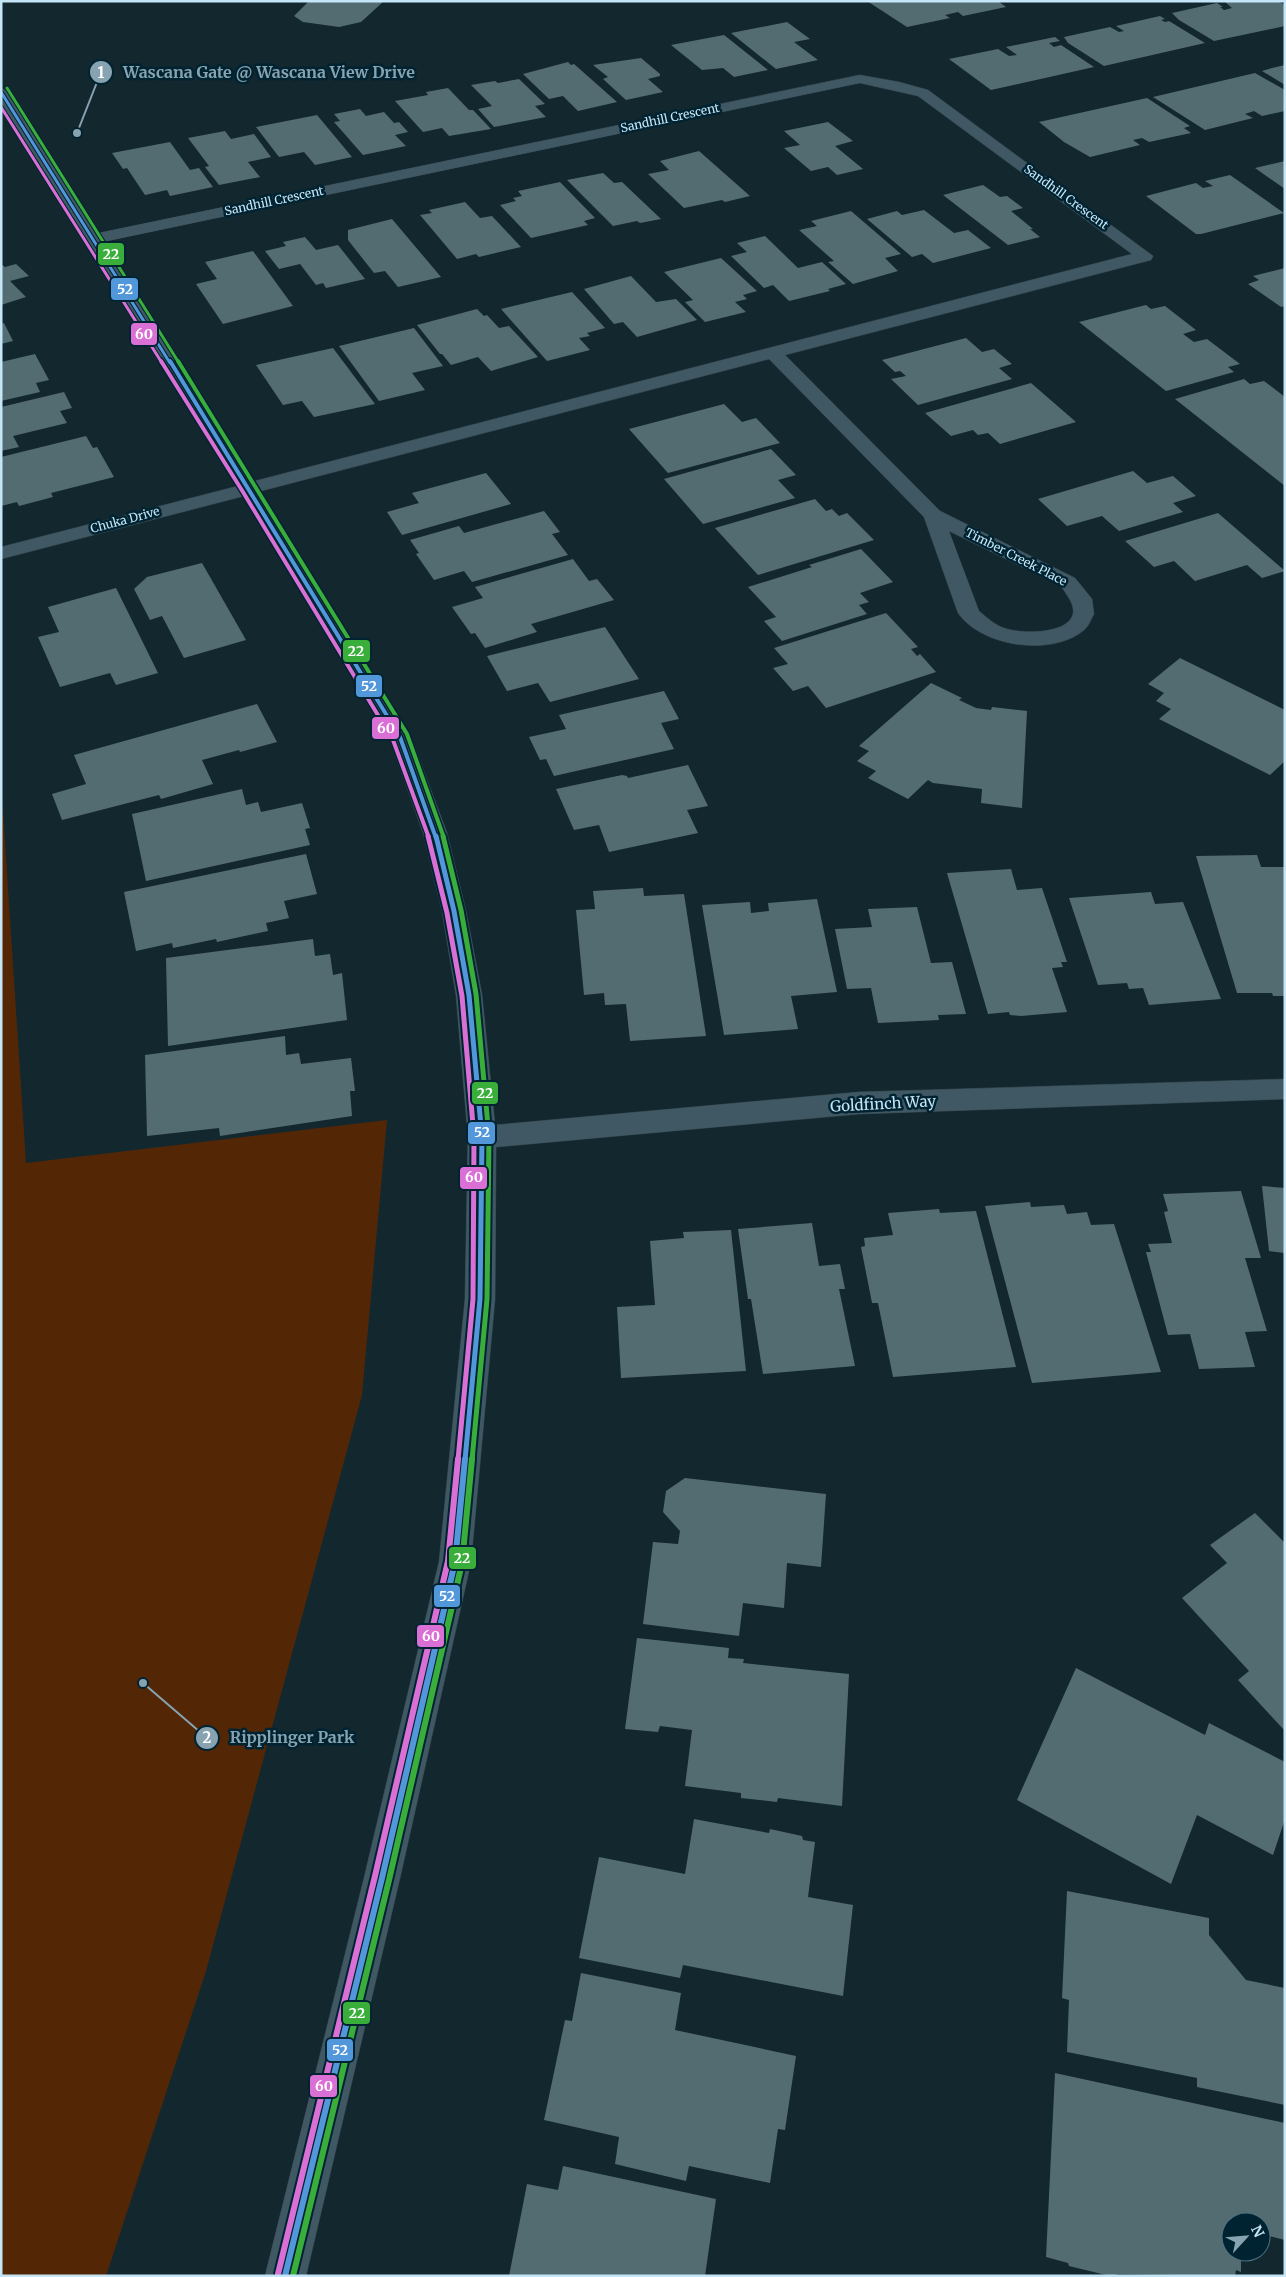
<svg xmlns="http://www.w3.org/2000/svg" width="1286" height="2277" viewBox="0 0 1286 2277" font-family="Merriweather,serif">
<style>
.green{fill:#532706}
.building{fill:#536c72}
.lines{fill:none;stroke-linecap:round;stroke-linejoin:round}
.minor-casing{stroke:#33444b;stroke-width:1}
.minor{fill:#3f5863;fill-rule:evenodd}
.bus-1-far3-casing{stroke:#002332;stroke-width:5}
.bus-1-far2-casing{stroke:#002332;stroke-width:7}
.bus-1-far1-casing{stroke:#002332;stroke-width:9}
.bus-1-casing{stroke:#002332;stroke-width:10}
.bus-2-far3-casing{stroke:#002332;stroke-width:5}
.bus-2-far2-casing{stroke:#002332;stroke-width:7}
.bus-2-far1-casing{stroke:#002332;stroke-width:9}
.bus-2-casing{stroke:#002332;stroke-width:10}
.bus-3-far3-casing{stroke:#002332;stroke-width:5}
.bus-3-far2-casing{stroke:#002332;stroke-width:7}
.bus-3-far1-casing{stroke:#002332;stroke-width:9}
.bus-3-casing{stroke:#002332;stroke-width:10}
.bus-1-far3{stroke:#5297da;stroke-width:3}
.bus-1-far2{stroke:#5297da;stroke-width:4}
.bus-1-far1{stroke:#5297da;stroke-width:5}
.bus-1{stroke:#5297da;stroke-width:6}
.bus-2-far3{stroke:#da70d6;stroke-width:3}
.bus-2-far2{stroke:#da70d6;stroke-width:4}
.bus-2-far1{stroke:#da70d6;stroke-width:5}
.bus-2{stroke:#da70d6;stroke-width:6}
.bus-3-far3{stroke:#3aae3a;stroke-width:3}
.bus-3-far2{stroke:#3aae3a;stroke-width:4}
.bus-3-far1{stroke:#3aae3a;stroke-width:5}
.bus-3{stroke:#3aae3a;stroke-width:6}
.labels{text-anchor:middle;stroke-width:5;stroke-linejoin:round;paint-order:stroke}
.far-street-label{font-size:12px;fill:#c5e6f7;stroke:#002332}
.street-label{font-size:15px;fill:#c5e6f7;stroke:#002332}
.leader{fill:none;stroke:#87a3b1;stroke-width:2}
.callout-dot{fill:#87a3b1;stroke:#002332;stroke-width:2}
.mark-label{font-size:15px;text-anchor:middle;font-weight:bold;fill:#fff}
.callout-label{font-size:16px;text-anchor:middle;font-weight:bold;fill:#87a3b1;stroke:#002332;stroke-width:5;stroke-linejoin:round;paint-order:stroke}
.line-badge{stroke:#002332;stroke-width:2}
.badge-label{font-size:14px;text-anchor:middle;font-weight:bold;fill:#fff}
</style>
<rect width="100%" height="100%" fill="#13272f"/>
<path class="green" d="M 1,781 L 26,1163 L 387,1120 L 362,1395 L 206,1971 L 106,2276 L 1,2276 Z"/>
<path class="building" d="M 309,1 L 384,1 L 361,22 L 339,27 L 303,22 L 294,16 Z
M 867,1 L 998,1 L 1006,7 L 963,16 L 958,12 L 945,15 L 950,18 L 907,27 Z
M 1224,1 L 1278,1 L 1285,5 L 1285,26 L 1214,41 L 1179,20 L 1172,13 L 1217,3 L 1223,7 L 1220,7 L 1224,10 L 1232,8 Z
M 1160,16 L 1165,19 L 1161,20 L 1165,22 L 1169,21 L 1205,43 L 1104,66 L 1068,43 L 1064,37 L 1110,27 L 1119,32 L 1124,31 L 1116,26 Z
M 787,22 L 810,39 L 794,42 L 818,60 L 776,69 L 731,33 Z
M 724,35 L 768,70 L 734,77 L 723,68 L 702,70 L 671,45 Z
M 1055,37 L 1060,41 L 1049,43 L 1054,47 L 1061,45 L 1094,67 L 991,90 L 949,59 L 998,49 L 1009,56 L 1017,55 L 1006,47 Z
M 641,58 L 660,74 L 660,76 L 648,79 L 663,92 L 626,100 L 603,79 L 608,77 L 593,65 Z
M 568,62 L 571,65 L 574,64 L 617,102 L 578,111 L 563,96 L 549,99 L 523,74 Z
M 1285,65 L 1285,85 L 1262,71 L 1272,68 Z
M 1255,73 L 1285,90 L 1285,111 L 1262,116 L 1254,111 L 1245,114 L 1253,118 L 1205,130 L 1153,97 Z
M 519,79 L 545,104 L 535,106 L 546,117 L 494,127 L 478,109 L 492,106 L 471,85 L 495,81 L 498,83 Z
M 448,88 L 469,110 L 473,110 L 491,129 L 449,136 L 442,128 L 423,132 L 395,101 L 428,95 L 426,92 Z
M 1147,98 L 1190,126 L 1184,128 L 1191,133 L 1149,142 L 1142,138 L 1133,140 L 1140,145 L 1090,157 L 1064,142 L 1039,122 Z
M 360,109 L 366,116 L 384,112 L 394,123 L 399,122 L 408,132 L 395,135 L 406,146 L 363,155 L 334,122 L 340,121 L 334,114 Z
M 317,115 L 352,157 L 315,165 L 304,152 L 279,157 L 256,127 Z
M 828,122 L 853,141 L 835,146 L 863,169 L 837,175 L 828,167 L 811,171 L 784,148 L 800,145 L 784,131 Z
M 225,131 L 231,139 L 254,134 L 271,157 L 248,162 L 260,177 L 219,185 L 205,167 L 209,166 L 188,138 Z
M 170,142 L 190,170 L 199,168 L 213,187 L 170,196 L 167,190 L 145,195 L 127,168 L 123,169 L 112,153 Z
M 699,151 L 750,196 L 725,202 L 722,200 L 684,208 L 648,174 L 669,170 L 660,161 Z
M 1285,161 L 1285,189 L 1255,168 Z
M 603,173 L 614,183 L 622,182 L 661,219 L 640,223 L 637,221 L 613,226 L 567,180 Z
M 1230,175 L 1284,213 L 1201,234 L 1196,234 L 1146,196 L 1196,183 L 1203,188 L 1213,186 L 1205,181 Z
M 560,182 L 595,218 L 584,221 L 588,225 L 531,238 L 500,205 L 516,201 L 513,198 L 522,196 L 518,191 Z
M 983,185 L 1000,197 L 1007,196 L 1023,208 L 1011,211 L 1033,229 L 1030,229 L 1040,237 L 1008,245 L 943,195 Z
M 465,202 L 480,218 L 492,216 L 521,247 L 479,257 L 476,254 L 457,259 L 420,215 L 432,213 L 429,210 Z
M 924,210 L 954,233 L 968,230 L 991,248 L 933,263 L 922,254 L 912,257 L 867,219 L 897,211 L 902,215 Z
M 851,211 L 901,254 L 885,258 L 898,271 L 853,284 L 828,262 L 834,261 L 799,230 L 817,226 L 811,221 Z
M 392,219 L 441,277 L 398,287 L 385,271 L 374,273 L 348,240 L 348,230 Z
M 765,236 L 798,268 L 822,262 L 846,284 L 828,289 L 830,291 L 789,301 L 773,285 L 764,288 L 731,256 L 747,252 L 737,243 Z
M 305,237 L 316,250 L 338,245 L 365,279 L 326,288 L 323,283 L 316,285 L 300,264 L 279,269 L 265,251 L 286,246 L 283,242 Z
M 253,251 L 293,306 L 223,324 L 196,284 L 217,279 L 205,262 Z
M 721,258 L 757,291 L 743,295 L 747,299 L 735,302 L 746,312 L 705,322 L 685,302 L 693,300 L 664,272 Z
M 1,264 L 5,267 L 16,264 L 29,276 L 10,281 L 26,297 L 1,305 Z
M 1285,268 L 1285,306 L 1281,307 L 1248,284 L 1259,280 L 1253,276 Z
M 631,276 L 656,302 L 676,299 L 697,320 L 637,337 L 623,322 L 614,324 L 584,289 Z
M 572,292 L 605,328 L 587,333 L 590,336 L 579,338 L 590,350 L 547,361 L 501,309 Z
M 1146,305 L 1151,309 L 1165,306 L 1196,330 L 1183,334 L 1194,342 L 1207,339 L 1240,364 L 1228,367 L 1234,372 L 1166,391 L 1079,322 Z
M 477,309 L 484,316 L 487,315 L 499,328 L 509,326 L 538,357 L 491,371 L 478,357 L 451,365 L 442,354 L 440,354 L 417,325 Z
M 4,323 L 13,341 L 1,344 L 1,324 Z
M 414,328 L 443,366 L 412,373 L 425,390 L 379,401 L 339,346 Z
M 966,338 L 982,352 L 994,349 L 1012,364 L 999,368 L 1012,379 L 918,405 L 891,379 L 906,376 L 900,371 L 895,372 L 882,360 Z
M 333,348 L 375,404 L 314,417 L 302,401 L 283,405 L 256,365 Z
M 35,354 L 49,380 L 36,383 L 40,392 L 1,401 L 1,362 Z
M 1244,379 L 1250,384 L 1264,381 L 1285,397 L 1285,486 L 1175,399 Z
M 1031,383 L 1076,422 L 1000,444 L 988,433 L 978,435 L 973,430 L 951,436 L 925,413 Z
M 64,392 L 72,408 L 60,411 L 67,423 L 13,436 L 19,447 L 1,451 L 1,407 Z
M 724,404 L 742,422 L 756,418 L 780,443 L 668,473 L 629,429 Z
M 86,436 L 93,448 L 97,447 L 114,477 L 51,493 L 53,497 L 19,506 L 17,502 L 1,506 L 1,457 Z
M 771,449 L 796,475 L 778,480 L 795,498 L 703,524 L 664,479 Z
M 1133,471 L 1147,483 L 1173,476 L 1196,496 L 1173,503 L 1183,512 L 1119,531 L 1102,516 L 1067,526 L 1038,499 Z
M 486,473 L 511,504 L 402,535 L 387,512 L 419,503 L 412,493 Z
M 815,499 L 826,511 L 832,509 L 839,516 L 847,513 L 874,540 L 758,575 L 715,528 Z
M 544,511 L 560,532 L 552,534 L 568,555 L 472,582 L 464,571 L 434,580 L 416,554 L 419,553 L 410,540 L 459,526 L 464,533 Z
M 1218,513 L 1285,571 L 1262,578 L 1247,565 L 1195,581 L 1174,561 L 1154,567 L 1125,541 Z
M 861,549 L 893,582 L 860,593 L 869,602 L 859,605 L 867,614 L 782,641 L 764,621 L 776,617 L 748,587 L 812,567 L 809,565 Z
M 573,559 L 589,581 L 597,579 L 614,600 L 531,624 L 537,632 L 485,648 L 475,633 L 471,634 L 452,607 L 483,598 L 475,587 Z
M 202,563 L 246,640 L 184,658 L 162,616 L 150,620 L 134,589 L 147,577 Z
M 116,588 L 158,673 L 116,685 L 110,673 L 60,687 L 38,637 L 59,632 L 48,607 Z
M 886,613 L 918,647 L 911,649 L 917,656 L 920,654 L 936,672 L 826,708 L 808,686 L 793,691 L 773,668 L 788,664 L 774,648 Z
M 605,627 L 639,679 L 550,702 L 538,683 L 507,691 L 487,656 Z
M 1180,658 L 1285,710 L 1285,761 L 1270,775 L 1159,719 L 1171,709 L 1156,701 L 1164,693 L 1148,684 Z
M 931,683 L 962,698 L 959,700 L 976,708 L 991,710 L 992,707 L 1027,711 L 1022,808 L 981,803 L 982,789 L 933,783 L 928,780 L 908,799 L 868,778 L 876,771 L 857,761 L 869,751 L 859,746 Z
M 664,691 L 679,719 L 661,723 L 674,749 L 554,776 L 546,759 L 540,760 L 529,737 L 566,729 L 559,715 Z
M 257,704 L 277,742 L 240,752 L 239,750 L 202,760 L 213,784 L 161,799 L 159,795 L 62,820 L 52,794 L 86,784 L 74,755 Z
M 688,765 L 708,806 L 687,810 L 698,833 L 609,852 L 599,825 L 574,830 L 556,789 L 622,775 L 627,776 L 628,778 Z
M 242,789 L 246,805 L 258,802 L 261,812 L 302,803 L 310,828 L 305,829 L 310,845 L 146,881 L 132,814 Z
M 306,854 L 317,894 L 284,901 L 289,918 L 266,923 L 268,931 L 217,942 L 216,939 L 173,948 L 172,943 L 136,951 L 124,892 Z
M 1257,855 L 1261,867 L 1285,867 L 1285,996 L 1273,996 L 1272,993 L 1237,993 L 1196,856 Z
M 1011,869 L 1017,890 L 1042,888 L 1067,962 L 1061,962 L 1063,967 L 1052,968 L 1067,1012 L 1021,1016 L 1010,1015 L 1009,1012 L 988,1014 L 947,873 Z
M 643,888 L 644,896 L 684,894 L 706,1036 L 630,1041 L 626,1004 L 605,1005 L 604,993 L 584,995 L 576,910 L 595,909 L 593,891 Z
M 1151,892 L 1155,904 L 1183,902 L 1221,999 L 1149,1005 L 1143,988 L 1129,989 L 1127,983 L 1098,985 L 1069,898 Z
M 817,899 L 837,992 L 791,996 L 798,1029 L 724,1035 L 702,905 L 750,902 L 751,913 L 769,911 L 768,903 Z
M 917,907 L 931,963 L 952,962 L 966,1014 L 938,1015 L 939,1020 L 878,1023 L 871,988 L 847,989 L 835,929 L 872,927 L 868,909 Z
M 313,939 L 315,956 L 330,954 L 333,975 L 342,973 L 347,1020 L 168,1046 L 166,958 Z
M 285,1036 L 286,1055 L 299,1053 L 301,1064 L 351,1058 L 355,1091 L 350,1091 L 352,1116 L 220,1136 L 219,1128 L 147,1136 L 145,1055 Z
M 1262,1186 L 1285,1188 L 1285,1253 L 1269,1251 Z
M 1241,1191 L 1261,1258 L 1245,1258 L 1267,1331 L 1245,1332 L 1255,1367 L 1199,1369 L 1190,1334 L 1168,1335 L 1146,1252 L 1151,1252 L 1148,1244 L 1172,1243 L 1164,1212 L 1168,1211 L 1163,1194 Z
M 1030,1202 L 1031,1207 L 1064,1205 L 1067,1214 L 1087,1212 L 1091,1225 L 1114,1224 L 1161,1372 L 1032,1383 L 985,1206 Z
M 939,1209 L 940,1213 L 976,1211 L 1016,1367 L 893,1377 L 878,1303 L 872,1303 L 861,1247 L 865,1246 L 864,1238 L 893,1235 L 888,1213 Z
M 812,1223 L 819,1266 L 840,1264 L 845,1289 L 839,1289 L 855,1366 L 763,1374 L 751,1299 L 748,1299 L 738,1229 Z
M 731,1230 L 746,1371 L 621,1378 L 617,1307 L 655,1305 L 650,1241 L 684,1238 L 683,1232 Z
M 685,1478 L 826,1494 L 821,1567 L 787,1563 L 784,1608 L 743,1603 L 739,1636 L 643,1624 L 653,1542 L 678,1544 L 680,1531 L 663,1512 L 666,1491 Z
M 1255,1513 L 1285,1543 L 1285,1731 L 1238,1680 L 1249,1671 L 1182,1598 L 1227,1563 L 1210,1545 Z
M 637,1638 L 729,1648 L 728,1658 L 744,1659 L 743,1663 L 849,1674 L 842,1806 L 778,1798 L 777,1802 L 741,1798 L 741,1793 L 685,1786 L 692,1730 L 660,1726 L 658,1732 L 625,1729 Z
M 1076,1668 L 1205,1735 L 1209,1723 L 1285,1762 L 1285,1819 L 1273,1855 L 1197,1815 L 1171,1884 L 1017,1800 Z
M 694,1819 L 769,1833 L 770,1829 L 802,1836 L 803,1840 L 815,1842 L 808,1897 L 853,1905 L 843,1996 L 683,1965 L 680,1978 L 579,1958 L 599,1857 L 685,1874 Z
M 1067,1891 L 1209,1918 L 1209,1935 L 1246,1980 L 1285,1988 L 1285,2105 L 1197,2087 L 1197,2078 L 1067,2052 L 1069,2000 L 1062,1998 Z
M 581,1973 L 681,1993 L 675,2030 L 796,2056 L 785,2130 L 778,2129 L 770,2183 L 689,2166 L 686,2181 L 615,2164 L 619,2137 L 544,2120 L 565,2020 L 572,2021 Z
M 1055,2073 L 1285,2123 L 1285,2240 L 1261,2234 L 1261,2222 L 1231,2222 L 1231,2252 L 1241,2252 L 1241,2272 L 1236,2270 L 1235,2276 L 1119,2274 L 1110,2276 L 1069,2266 L 1068,2263 L 1046,2257 Z
M 563,2166 L 716,2199 L 705,2276 L 509,2276 L 527,2184 L 558,2190 Z"/>
<g class="lines">
<defs>
<path id="minor" d="M 860,75 L 899,82 L 928,90 L 1153,256 L 1151,260 L 785,355 L 940,511 L 1075,578 L 1092,599 L 1094,614 C 1091,619 1089,626 1084,630 C 1052,657 982,647 958,613 L 924,517 L 769,359 L 261,491 L 411,737 L 447,833 L 466,911 L 482,995 L 495,1125 L 859,1092 L 1285,1079 L 1285,1099 L 859,1114 L 496,1147 L 495,1299 L 471,1562 L 400,1878 L 306,2276 L 265,2276 L 364,1878 L 439,1562 L 465,1299 L 468,1137 L 456,995 L 442,911 L 423,833 L 389,737 L 244,496 L 1,559 L 1,547 L 238,486 L 1,104 L 1,88 L 8,92 L 98,233 ZM 860,83 L 918,96 L 1132,254 L 255,481 L 103,242 ZM 949,531 L 1061,586 C 1066,594 1075,604 1073,614 C 1068,635 1019,634 1004,628 C 995,625 986,617 979,611 Z"/>
</defs>
<use href="#minor" class="minor-casing"/>
<use href="#minor" class="minor"/>
<defs>
<path id="bus-1-far3" d="M 1,92 L 170,363"/>
<path id="bus-1-far2" d="M 170,361 L 400,737 L 436,838"/>
<path id="bus-1-far1" d="M 436,836 L 454,911 L 469,995 L 482,1137 L 480,1299 L 465,1460"/>
<path id="bus-1" d="M 285,2276 L 382,1878 L 455,1562 L 465,1459"/>
<path id="bus-2-far3" d="M 1,107 L 162,363"/>
<path id="bus-2-far2" d="M 161,361 L 243,492 L 393,740 L 429,838"/>
<path id="bus-2-far1" d="M 428,836 L 447,913 L 462,996 L 474,1137 L 473,1299 L 458,1460"/>
<path id="bus-2" d="M 278,2274 L 375,1876 L 448,1561 L 458,1459"/>
<path id="bus-3-far3" d="M 7,88 L 179,363"/>
<path id="bus-3-far2" d="M 178,361 L 407,734 L 444,838"/>
<path id="bus-3-far1" d="M 443,836 L 461,910 L 476,994 L 489,1137 L 487,1299 L 472,1460"/>
<path id="bus-3" d="M 293,2276 L 389,1880 L 462,1563 L 472,1459"/>
</defs>
<use href="#bus-1-far3" class="bus-1-far3-casing"/>
<use href="#bus-1-far2" class="bus-1-far2-casing"/>
<use href="#bus-1-far1" class="bus-1-far1-casing"/>
<use href="#bus-1" class="bus-1-casing"/>
<use href="#bus-2-far3" class="bus-2-far3-casing"/>
<use href="#bus-2-far2" class="bus-2-far2-casing"/>
<use href="#bus-2-far1" class="bus-2-far1-casing"/>
<use href="#bus-2" class="bus-2-casing"/>
<use href="#bus-3-far3" class="bus-3-far3-casing"/>
<use href="#bus-3-far2" class="bus-3-far2-casing"/>
<use href="#bus-3-far1" class="bus-3-far1-casing"/>
<use href="#bus-3" class="bus-3-casing"/>
<use href="#bus-1-far3" class="bus-1-far3"/>
<use href="#bus-1-far2" class="bus-1-far2"/>
<use href="#bus-1-far1" class="bus-1-far1"/>
<use href="#bus-1" class="bus-1"/>
<use href="#bus-2-far3" class="bus-2-far3"/>
<use href="#bus-2-far2" class="bus-2-far2"/>
<use href="#bus-2-far1" class="bus-2-far1"/>
<use href="#bus-2" class="bus-2"/>
<use href="#bus-3-far3" class="bus-3-far3"/>
<use href="#bus-3-far2" class="bus-3-far2"/>
<use href="#bus-3-far1" class="bus-3-far1"/>
<use href="#bus-3" class="bus-3"/>
</g>
<g class="labels">
<g class="far-street-label">
<text transform="translate(670 118) rotate(-12)" y="4">Sandhill Crescent</text>
<text transform="translate(1066 197) rotate(36)" y="4">Sandhill Crescent</text>
<text transform="translate(274 201) rotate(-12)" y="4">Sandhill Crescent</text>
<text transform="translate(125 520) rotate(-15)" y="4">Chuka Drive</text>
<text transform="translate(1016 557) rotate(27)" y="4">Timber Creek Place</text>
</g>
<g class="street-label">
<text transform="translate(883 1104) rotate(-3)" y="5">Goldfinch Way</text>
</g>
</g>
<path class="leader" d="M77 133L101 72M143 1683L207 1738"/>
<g class="callout-dot">
<circle cx="77" cy="133" r="5"/>
<circle cx="143" cy="1683" r="5"/>
<circle cx="101" cy="72" r="12"/>
<circle cx="207" cy="1738" r="12"/>
</g>
<g class="mark-label">
<text x="101" y="78">1</text>
<text x="207" y="1743">2</text>
</g>
<g class="callout-label">
<text x="269" y="78">Wascana Gate @ Wascana View Drive</text>
<text x="292" y="1743">Ripplinger Park</text>
</g>
<g class="line-badge">
<rect x="97" y="242" width="28" height="24" rx="5" fill="#3aae3a"/>
<rect x="110" y="277" width="29" height="24" rx="5" fill="#5297da"/>
<rect x="130" y="322" width="28" height="24" rx="5" fill="#da70d6"/>
<rect x="342" y="639" width="29" height="24" rx="5" fill="#3aae3a"/>
<rect x="355" y="674" width="28" height="24" rx="5" fill="#5297da"/>
<rect x="371" y="716" width="29" height="24" rx="5" fill="#da70d6"/>
<rect x="471" y="1081" width="28" height="24" rx="5" fill="#3aae3a"/>
<rect x="467" y="1121" width="29" height="24" rx="5" fill="#5297da"/>
<rect x="459" y="1166" width="29" height="24" rx="5" fill="#da70d6"/>
<rect x="448" y="1546" width="29" height="24" rx="5" fill="#3aae3a"/>
<rect x="433" y="1584" width="28" height="24" rx="5" fill="#5297da"/>
<rect x="416" y="1624" width="29" height="24" rx="5" fill="#da70d6"/>
<rect x="342" y="2001" width="29" height="24" rx="5" fill="#3aae3a"/>
<rect x="326" y="2038" width="28" height="24" rx="5" fill="#5297da"/>
<rect x="309" y="2074" width="29" height="24" rx="5" fill="#da70d6"/>
</g>
<g class="badge-label">
<text x="111" y="259">22</text>
<text x="125" y="294">52</text>
<text x="144" y="339">60</text>
<text x="356" y="656">22</text>
<text x="369" y="691">52</text>
<text x="386" y="733">60</text>
<text x="485" y="1098">22</text>
<text x="482" y="1137">52</text>
<text x="474" y="1182">60</text>
<text x="462" y="1563">22</text>
<text x="447" y="1601">52</text>
<text x="431" y="1641">60</text>
<text x="357" y="2018">22</text>
<text x="340" y="2055">52</text>
<text x="324" y="2091">60</text>
</g>
<rect width="1286" height="2277" fill="none" stroke="#c5e6f7" stroke-width="5"/>
<g transform="translate(1246 2237) rotate(64)"><circle r="24" fill="#002332" stroke="#4f7181"/>
<path d="M0-4L9 19L0 12L-9 19Z" fill="#87a3b1"/>
<text y="-8" font-size="14" font-weight="bold" text-anchor="middle" fill="#c5e6f7">N</text>
</g>
</svg>
